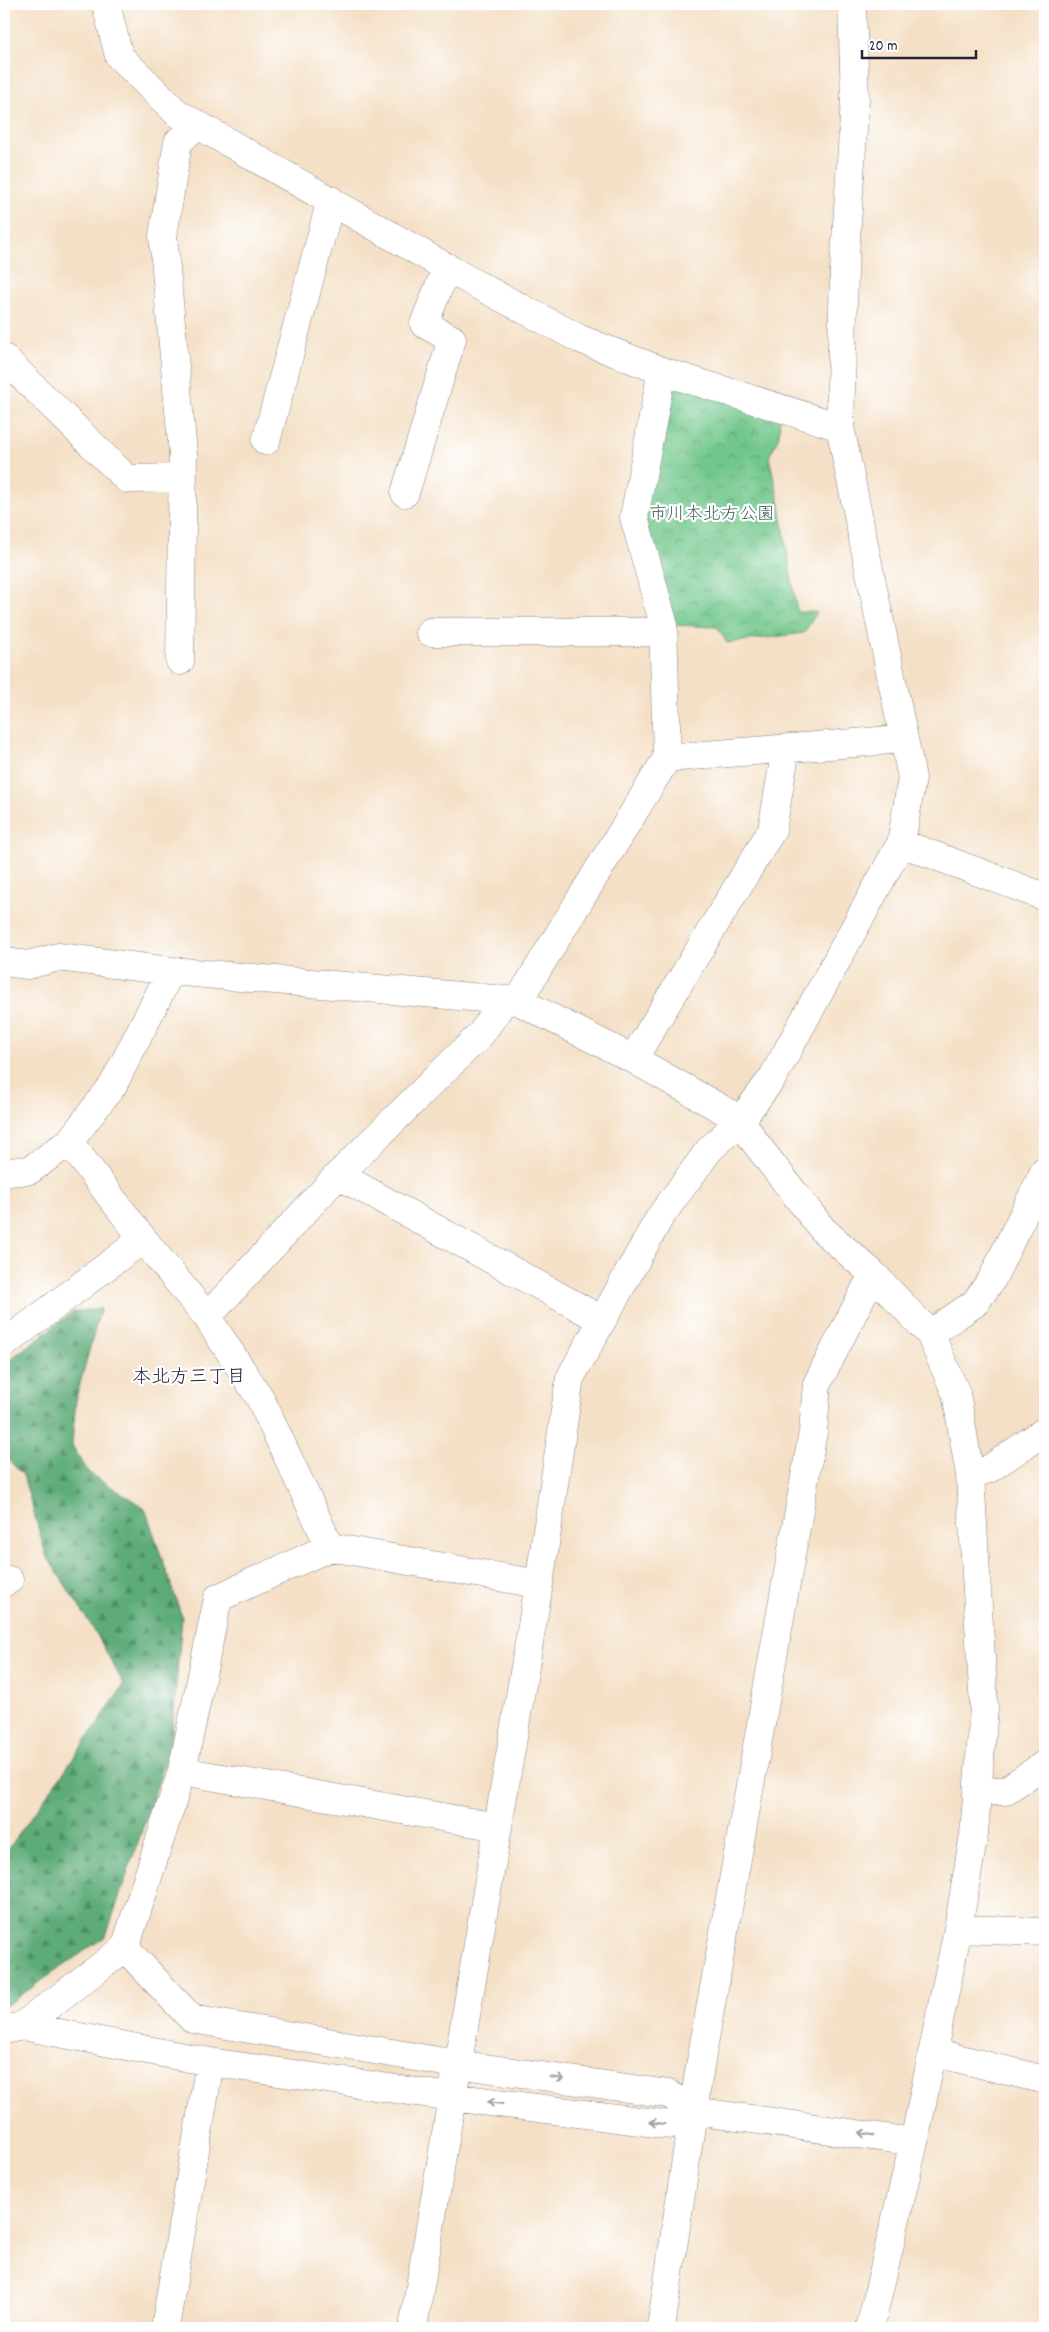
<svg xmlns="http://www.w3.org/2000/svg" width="1049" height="2332" viewBox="0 0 1049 2332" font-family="Dekko,'Klee One',sans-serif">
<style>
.forest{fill:url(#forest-firs);stroke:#40675a}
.park{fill:url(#park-crowns);stroke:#4a7564}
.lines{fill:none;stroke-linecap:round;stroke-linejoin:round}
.minor-casing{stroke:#8b8180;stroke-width:29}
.minor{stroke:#fff;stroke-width:28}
.oneway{stroke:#9c9ca7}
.labels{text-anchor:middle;stroke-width:4.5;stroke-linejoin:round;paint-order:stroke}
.park-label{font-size:18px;fill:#42645b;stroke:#fff}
.neighbourhood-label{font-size:19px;fill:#22223b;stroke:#fff}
</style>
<defs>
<pattern id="forest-firs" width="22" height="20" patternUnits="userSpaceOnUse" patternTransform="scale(1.25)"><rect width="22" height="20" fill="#5dac78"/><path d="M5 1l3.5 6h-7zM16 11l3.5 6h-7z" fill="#4c8c64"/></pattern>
<pattern id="park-crowns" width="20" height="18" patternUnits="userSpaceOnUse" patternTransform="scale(1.25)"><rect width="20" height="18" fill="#72c88c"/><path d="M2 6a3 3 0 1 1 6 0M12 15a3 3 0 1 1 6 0" fill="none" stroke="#5da274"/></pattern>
</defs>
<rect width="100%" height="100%" fill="#fff"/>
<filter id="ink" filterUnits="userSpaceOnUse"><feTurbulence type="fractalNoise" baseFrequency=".02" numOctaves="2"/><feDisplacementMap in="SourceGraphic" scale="10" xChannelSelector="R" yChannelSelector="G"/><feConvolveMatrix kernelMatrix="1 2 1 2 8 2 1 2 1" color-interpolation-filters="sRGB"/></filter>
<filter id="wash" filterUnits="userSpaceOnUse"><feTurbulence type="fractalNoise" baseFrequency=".0096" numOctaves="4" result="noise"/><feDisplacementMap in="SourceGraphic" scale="20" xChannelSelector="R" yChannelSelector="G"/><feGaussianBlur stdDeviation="1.12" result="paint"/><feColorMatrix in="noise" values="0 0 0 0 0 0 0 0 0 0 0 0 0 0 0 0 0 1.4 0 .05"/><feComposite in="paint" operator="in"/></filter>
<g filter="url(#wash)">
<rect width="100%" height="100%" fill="#f4e0c6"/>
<path class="forest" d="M 101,1308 L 76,1398 L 72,1445 L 89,1473 L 145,1508 L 182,1617 L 171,1745 L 106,1936 L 4,2007 L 4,1855 L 68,1766 L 124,1685 L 96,1633 L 46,1555 L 23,1475 L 4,1455 L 4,1364 L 73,1312 Z"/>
<path class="park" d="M 668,382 L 780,415 L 779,436 L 769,457 L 780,505 L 796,606 L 798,612 L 817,612 L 804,633 L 727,643 L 717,627 L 672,625 L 642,516 Z"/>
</g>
<g filter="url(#ink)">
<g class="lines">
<defs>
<path id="minor" d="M 106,4 L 119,56 L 177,113 L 472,282 L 580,339 L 662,371 L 840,427
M 4,358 L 127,479 L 183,478
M 266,441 L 331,200
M 405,493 L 452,339 L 424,324 L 447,267
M 430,632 L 664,632
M 180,661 L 183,454 L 163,236 L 178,142 L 197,125
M 667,758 L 904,739
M 901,843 L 1045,897
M 4,962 L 28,965 L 58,957 L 171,971 L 518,1001 L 633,1059 L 741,1120 L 754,1141 L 823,1230 L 873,1274 L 930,1334 L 956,1393 L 970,1475 L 984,1707 L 974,1834 L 958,1929 L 914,2142 L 870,2328
M 518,1001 L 667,758 L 663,622 L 634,517 L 662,371
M 633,1059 L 772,830 L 786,748
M 69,1142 L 143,1239 L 207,1317 L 260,1398 L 330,1547 L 539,1584
M 4,1170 L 8,1172 L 30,1170 L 69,1142 L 113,1085 L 171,971
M 338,1175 L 602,1320
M 207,1317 L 338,1175 L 481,1034 L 504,1001
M 930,1334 L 975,1303 L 992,1279 L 1045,1170
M 4,1344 L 143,1239
M 970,1475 L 989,1469 L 1045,1431
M 4,1583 L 9,1580
M 182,1771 L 498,1827
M 978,1791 L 1005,1791 L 1045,1764
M 958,1929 L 1045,1932
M 125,1948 L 192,2019 L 456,2064 L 669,2094 L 694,2111
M 22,2026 L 125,1948 L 182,1771 L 218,1598 L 330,1547
M 4,2030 L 22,2026 L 210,2062 L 451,2097 L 671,2125 L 694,2111 L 914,2142
M 932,2052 L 1045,2080
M 165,2328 L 210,2062
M 413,2328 L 539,1584 L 570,1378 L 660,1217 L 709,1150 L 741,1120 L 773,1077 L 901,843 L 912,778 L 840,427 L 844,271 L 855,100 L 852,4
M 661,2328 L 699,2072 L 813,1432 L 817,1384 L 873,1274"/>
</defs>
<use href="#minor" class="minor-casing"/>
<use href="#minor" class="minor"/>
</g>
<defs><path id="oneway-shaft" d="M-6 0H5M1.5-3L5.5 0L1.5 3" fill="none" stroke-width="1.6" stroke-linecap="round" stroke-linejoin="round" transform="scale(1.25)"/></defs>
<g class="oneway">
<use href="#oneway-shaft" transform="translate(557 2078) rotate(8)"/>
<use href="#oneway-shaft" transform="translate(495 2103) rotate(-173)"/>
<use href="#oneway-shaft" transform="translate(657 2123) rotate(-173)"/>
<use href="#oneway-shaft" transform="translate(866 2134) rotate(-171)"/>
</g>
</g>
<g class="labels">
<g class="park-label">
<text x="712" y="519">市川本北方公園</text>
</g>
<g class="neighbourhood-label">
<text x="189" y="1382">本北方三丁目</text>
</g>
</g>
<rect width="1049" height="2332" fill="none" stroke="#fff" stroke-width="20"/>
<path d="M862 50v8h114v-8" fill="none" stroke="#22223b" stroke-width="2.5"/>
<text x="869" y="50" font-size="15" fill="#22223b" stroke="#ffffff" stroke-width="4" paint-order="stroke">20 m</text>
</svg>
